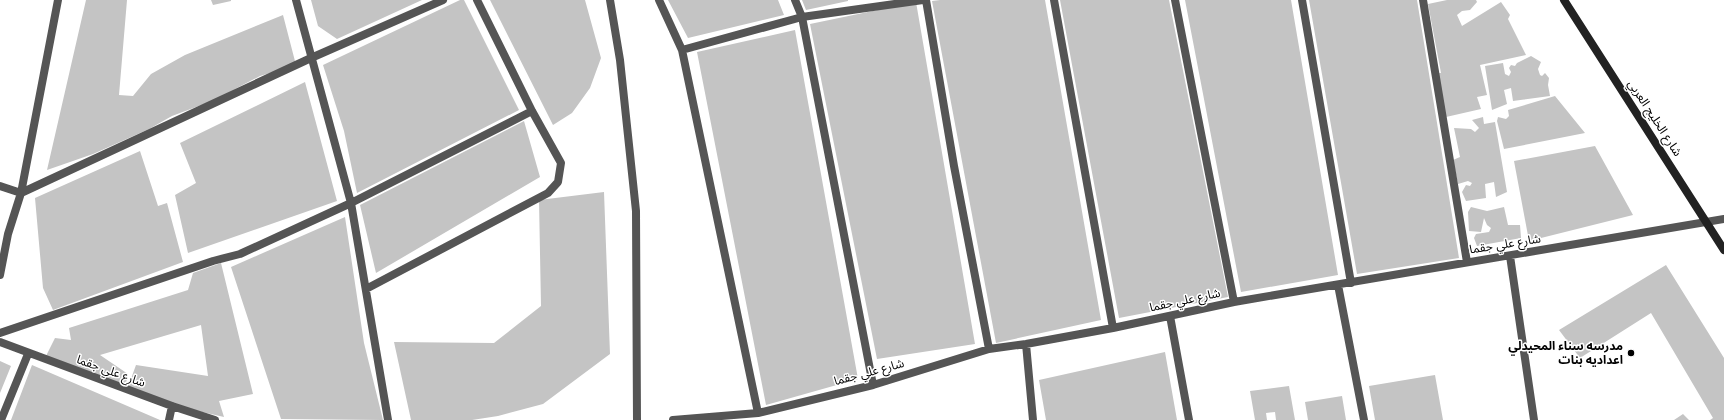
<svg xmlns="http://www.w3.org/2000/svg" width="1724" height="420" viewBox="0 0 1724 420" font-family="Inter,'Noto Sans Arabic',sans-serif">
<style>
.building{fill:#c4c4c4}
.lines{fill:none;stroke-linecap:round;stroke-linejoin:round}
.minor{stroke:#555;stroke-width:8}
.secondary{stroke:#222;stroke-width:8}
.poi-dot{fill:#000;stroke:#fff;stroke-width:1.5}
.labels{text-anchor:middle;stroke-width:3;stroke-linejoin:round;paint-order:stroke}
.street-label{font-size:12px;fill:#000;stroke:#fff}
.poi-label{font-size:12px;font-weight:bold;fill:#000;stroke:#fff;text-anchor:end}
</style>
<rect width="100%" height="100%" fill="#fff"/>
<path class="building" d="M 86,0 L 127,0 L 119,95 L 133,96 L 151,74 L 185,55 L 283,15 L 296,65 L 260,76 L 212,101 L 172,116 L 149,129 L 93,154 L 47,170 Z
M 211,0 L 231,0 L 231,1 L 213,5 Z
M 311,0 L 422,0 L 337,39 L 318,26 Z
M 460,0 L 464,0 L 519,110 L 357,193 L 344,131 L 323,65 Z
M 490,0 L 585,0 L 601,58 L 590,88 L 572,113 L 553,125 Z
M 668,0 L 778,0 L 784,15 L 688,38 Z
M 802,0 L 848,0 L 848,1 L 806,10 Z
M 940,0 L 1045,0 L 1101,320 L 996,343 L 932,1 Z
M 1060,0 L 1169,0 L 1228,297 L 1119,318 Z
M 1185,0 L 1291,0 L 1338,275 L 1241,292 Z
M 1309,0 L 1417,0 L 1459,258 L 1357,274 Z
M 1447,0 L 1476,0 L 1477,2 L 1470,10 L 1462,11 L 1457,15 L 1462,26 L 1501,2 L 1510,15 L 1508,19 L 1526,55 L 1480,65 L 1487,95 L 1477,97 L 1481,109 L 1446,117 L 1435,73 L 1441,73 L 1428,4 Z
M 916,2 L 975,344 L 877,359 L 810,24 Z
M 795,30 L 858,379 L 766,405 L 697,52 Z
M 1531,56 L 1541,62 L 1538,69 L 1540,75 L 1542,76 L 1545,73 L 1549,78 L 1548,85 L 1550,96 L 1513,101 L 1511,88 L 1504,90 L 1507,104 L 1492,110 L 1485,66 L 1503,63 L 1505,74 L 1509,76 L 1511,72 L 1509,68 L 1511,65 L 1515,66 L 1517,63 Z
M 305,82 L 337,201 L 188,253 L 175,195 L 196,183 L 180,143 Z
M 1555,96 L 1585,133 L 1504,149 L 1497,121 L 1498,117 L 1506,119 L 1509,116 L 1508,110 Z
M 1483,117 L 1484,124 L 1495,122 L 1507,192 L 1496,197 L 1494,182 L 1485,184 L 1486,198 L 1466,201 L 1462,192 L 1466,185 L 1470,186 L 1472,183 L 1468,181 L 1458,184 L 1453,160 L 1460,157 L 1454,128 L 1471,129 L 1475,132 L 1479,128 L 1472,120 Z
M 524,121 L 540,177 L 376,273 L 360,205 Z
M 1595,146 L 1633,215 L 1529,241 L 1514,161 Z
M 140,151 L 158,206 L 167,203 L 183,262 L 53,310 L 43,288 L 35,198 Z
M 604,192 L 610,354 L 543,404 L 498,416 L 472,420 L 411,420 L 394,342 L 494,343 L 541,306 L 539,200 Z
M 1471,207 L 1487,211 L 1504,207 L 1508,225 L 1520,225 L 1521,238 L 1477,246 L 1474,238 L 1476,234 L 1489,232 L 1491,228 L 1487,225 L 1484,218 L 1481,232 L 1469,231 L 1468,212 Z
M 345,217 L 364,343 L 383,420 L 281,419 L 231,267 Z
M 221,263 L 253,394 L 219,401 L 224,417 L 172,405 L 128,387 L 136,365 L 208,376 L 201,325 L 100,355 L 128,374 L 125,389 L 45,358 L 55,338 L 71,340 L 69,328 L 188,290 L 193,273 Z
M 1666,265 L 1724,358 L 1724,420 L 1710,420 L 1713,418 L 1651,313 L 1580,358 L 1559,330 Z
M 1165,352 L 1177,420 L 1046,420 L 1039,380 Z
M 0,361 L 11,366 L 0,393 Z
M 32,365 L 160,420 L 11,420 Z
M 1435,375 L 1443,420 L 1375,420 L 1369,386 Z
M 1289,386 L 1295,420 L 1276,420 L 1275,412 L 1266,413 L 1267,420 L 1255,420 L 1250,391 Z
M 1342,396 L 1346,420 L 1308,420 L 1305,402 Z
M 1683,414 L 1689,420 L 1674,420 Z"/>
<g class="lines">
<path class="minor" d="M 296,0 L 351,203 L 388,420
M 610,0 L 620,60 L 636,211 L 637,420
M 659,0 L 682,50 L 758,413
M 795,0 L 802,17 L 873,385
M 926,0 L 954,166 L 989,349
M 1054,0 L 1113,328
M 1175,0 L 1234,302
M 1302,0 L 1351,283
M 1423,0 L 1467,262
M 682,50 L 802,17 L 923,0
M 0,186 L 21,193 L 311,58 L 443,0
M 1510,256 L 1534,420
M 0,275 L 8,234 L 21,193 L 58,0
M 1338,285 L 1364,420
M 366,289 L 548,193 L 558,182 L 561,163 L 532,111 L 477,0
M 1170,316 L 1189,420
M 0,333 L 213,261 L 240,254 L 351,203 L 532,111
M 0,342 L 172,406 L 215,420
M 1026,344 L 1033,420
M 1,420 L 28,354
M 169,420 L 172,406
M 673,420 L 758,413 L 873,385 L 989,349 L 1026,344 L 1113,328 L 1234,302 L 1724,219"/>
<path class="secondary" d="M 1564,0 L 1724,250"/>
</g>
<circle class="poi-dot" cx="1631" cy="353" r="4"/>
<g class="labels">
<g class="street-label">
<text transform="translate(1655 118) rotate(57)" y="4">شارع الخليج العربي</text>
<text transform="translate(1505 244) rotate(-9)" y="4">شارع علي جقما</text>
<text transform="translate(1185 300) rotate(-12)" y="4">شارع علي جقما</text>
<text transform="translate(111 371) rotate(20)" y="4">شارع علي جقما</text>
<text transform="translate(869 372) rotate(-15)" y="4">شارع علي جقما</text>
</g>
<g class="poi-label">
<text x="1623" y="350">مدرسه سناء المحيدلي<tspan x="1623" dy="14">اعداديه بنات</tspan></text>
</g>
</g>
</svg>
